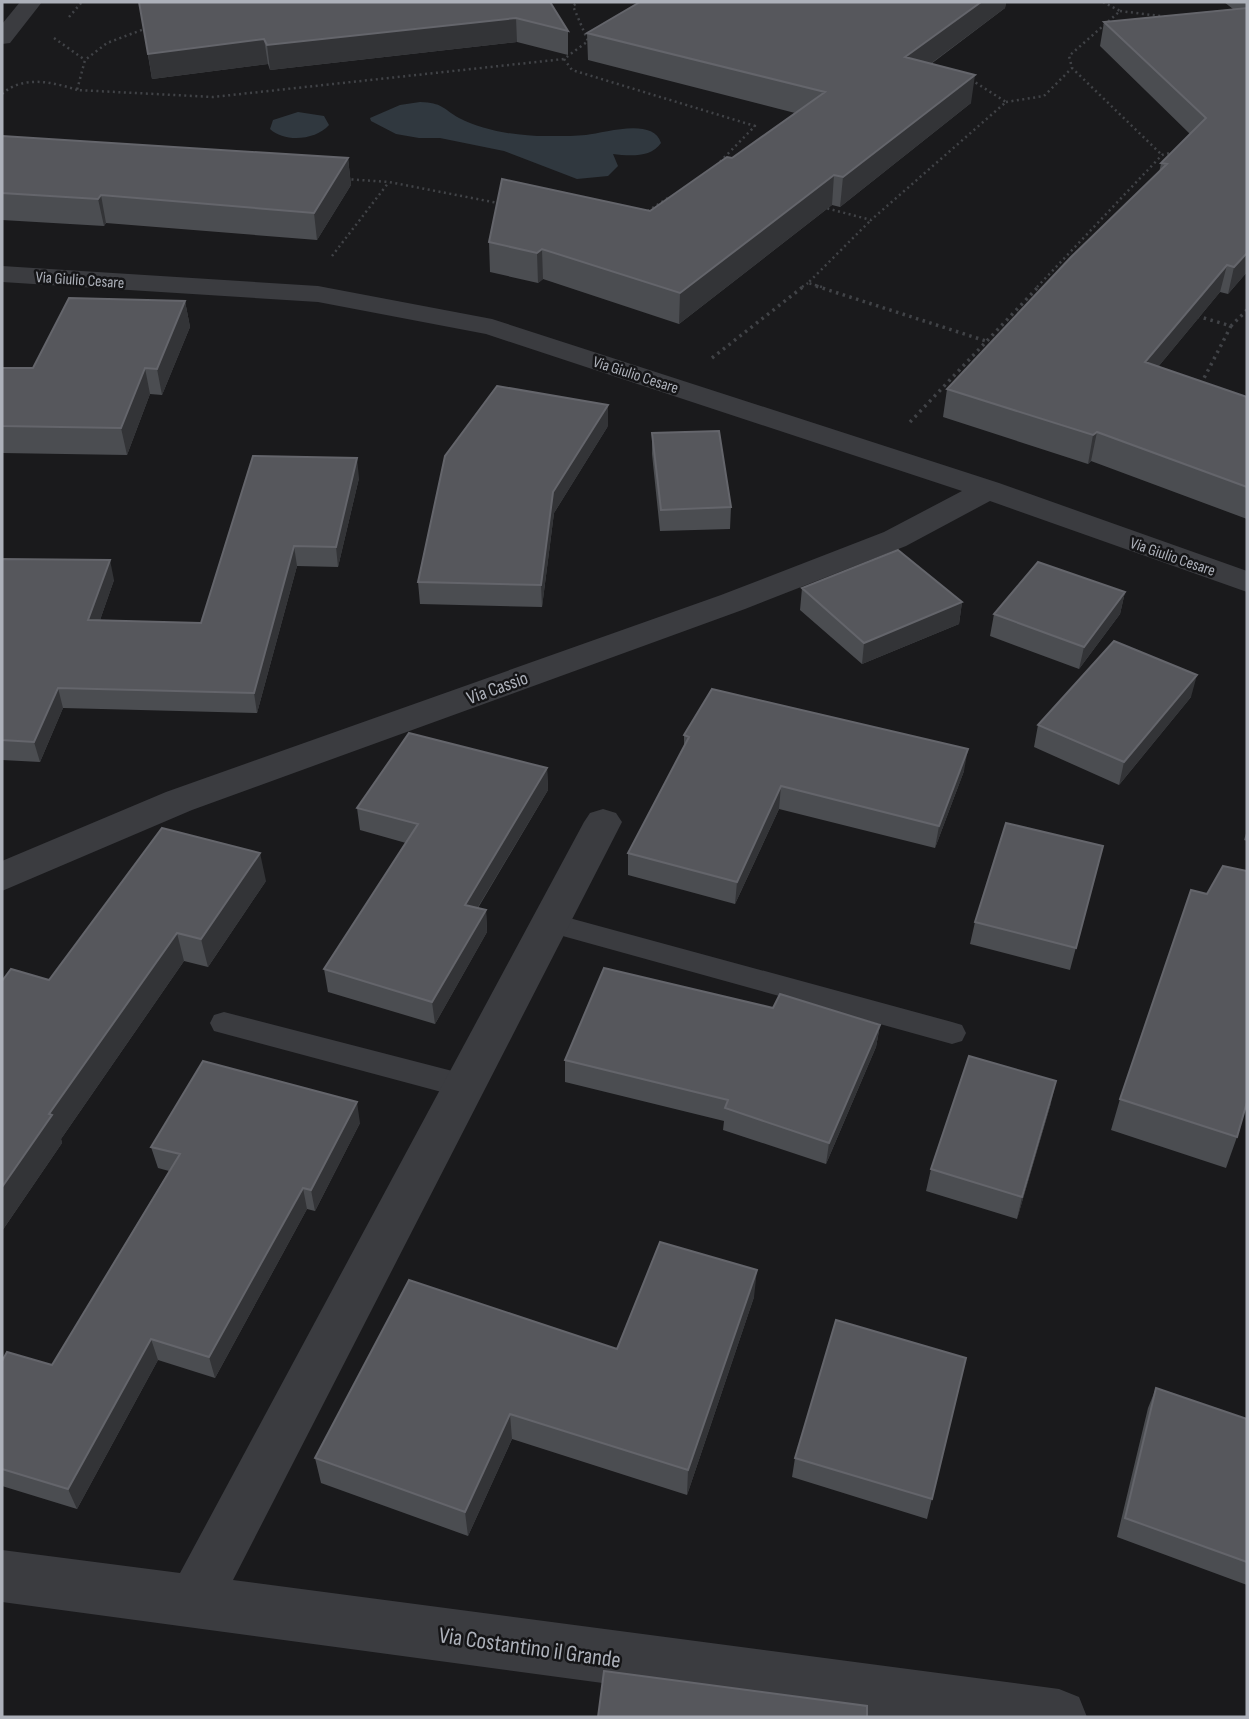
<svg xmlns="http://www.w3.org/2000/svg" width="1249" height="1719" viewBox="0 0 1249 1719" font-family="'Sofia Sans Condensed',sans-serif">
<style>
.water{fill:#30383f}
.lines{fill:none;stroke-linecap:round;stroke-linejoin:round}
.path-far1{stroke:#414347;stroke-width:2.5;stroke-dasharray:2 3.5;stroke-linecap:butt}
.path{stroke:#414347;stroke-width:3.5;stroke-dasharray:2.5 4.5;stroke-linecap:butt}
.lane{fill:#3b3c40;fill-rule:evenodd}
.street{fill:#3b3c40;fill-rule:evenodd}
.wall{fill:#4b4d51}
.shaded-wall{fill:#333437}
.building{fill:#56575c;stroke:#64656b;stroke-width:2}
.labels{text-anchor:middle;stroke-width:5;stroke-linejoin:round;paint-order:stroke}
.far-street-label{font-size:16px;fill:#adb1ba;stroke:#151517}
.street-label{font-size:19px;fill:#adb1ba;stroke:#151517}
.near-street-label{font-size:23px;fill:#adb1ba;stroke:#151517}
</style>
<rect width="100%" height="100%" fill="#1a1a1c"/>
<path class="water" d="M 420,102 C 443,103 442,108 459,118 C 486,132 524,137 554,136 C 565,136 576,136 586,135 C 605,133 653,117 661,143 C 651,158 629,156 613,154 L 618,166 L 608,176 L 577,179 L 504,151 L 440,138 L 419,138 L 396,134 L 371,121 L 370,118 L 400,105 Z
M 298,112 L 324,116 L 329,125 C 316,140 285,143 270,129 L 273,120 Z"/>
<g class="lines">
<path class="path-far1" d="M 1103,2 L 1120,11 L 1069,56 L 1072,68 L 1162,155
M 1120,11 L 1168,17
M 69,17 L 82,2
M 147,28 L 107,43 L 85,60 L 77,90 L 213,97 L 564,59 L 588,41 L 573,6 L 578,2
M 54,38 L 85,60
M 564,59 L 572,70 L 755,126 L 715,167
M 2,94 C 23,75 53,82 77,90
M 1006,102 L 1044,96 L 1072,68
M 346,179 L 389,182 L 503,204
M 822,207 L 871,220 L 1006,102 L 970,79
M 643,214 L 668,198
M 332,256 L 389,182
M 802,287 L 808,283
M 822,287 L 808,283 L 870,221
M 1037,287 L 1162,155 L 1174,152"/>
<path class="path" d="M 816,286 L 986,341
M 1197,316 L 1231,326 L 1247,310
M 712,358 L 804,286
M 1201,384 L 1231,326
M 910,422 L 1039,286"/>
<path class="lane" d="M 551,913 L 952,1022 L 962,1025 L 966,1033 L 962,1041 L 952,1044 L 541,930 L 537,923 L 541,916 Z
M 224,1012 L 464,1074 L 474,1078 L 479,1086 L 474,1094 L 464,1098 L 214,1031 L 210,1023 L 214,1015 Z"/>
<path class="street" d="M 20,2 L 42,2 L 10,43 L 2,44 L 2,24 Z
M 2,266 L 318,286 L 492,319 L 999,483 L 1247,571 L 1247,592 L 990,501 L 906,546 L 745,609 L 192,810 L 2,891 L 2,861 L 166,792 L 721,595 L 884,532 L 962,491 L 486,334 L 318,302 L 2,282 Z
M 603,809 L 616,813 L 622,822 L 233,1580 L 1059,1689 L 1079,1697 L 1087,1717 L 854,1717 L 2,1602 L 2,1550 L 180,1573 L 584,822 L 590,813 Z"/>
</g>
<path class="wall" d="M 139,2 L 550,2 L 568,31 L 568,55 L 517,42 L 270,70 L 268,64 L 152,79 Z
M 640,2 L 1006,2 L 1005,8 L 931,64 L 971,103 L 840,207 L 832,205 L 679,324 L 543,279 L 538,283 L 490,272 L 489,242 L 650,211 L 732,158 L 795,113 L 588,60 L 587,33 Z
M 1224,2 L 1247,2 L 1247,272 L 1228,294 L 1220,292 L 1158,367 L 1247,397 L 1247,519 L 1091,461 L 1088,464 L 943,417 L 947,389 L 1159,173 L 1161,163 L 1190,134 L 1100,46 L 1104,22 L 1233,9 Z
M 2,136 L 348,158 L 351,185 L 317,240 L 106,223 L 104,226 L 2,220 Z
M 185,301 L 190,327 L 162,395 L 150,394 L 127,455 L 2,453 L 2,368 L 33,368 Z
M 608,426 L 554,513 L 542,607 L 420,604 L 418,582 Z
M 652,433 L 731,507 L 730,529 L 660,531 L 652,454 Z
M 359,478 L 338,567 L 297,566 L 257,713 L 63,708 L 40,762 L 2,760 L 2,559 L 114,580 L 100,620 L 201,623 Z
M 802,588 L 962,602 L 959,624 L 862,664 L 800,610 Z
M 1125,592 L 1120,614 L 1079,669 L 990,636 L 994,614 Z
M 1191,697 L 1119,785 L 1034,747 L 1038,725 Z
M 684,735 L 964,771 L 935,848 L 779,809 L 735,904 L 628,875 L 628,853 L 684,747 Z
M 547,768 L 548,790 L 478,908 L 486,910 L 487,932 L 435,1024 L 328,992 L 324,969 L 406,843 L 360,830 L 357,808 Z
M 1247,830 L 1247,841 L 1244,840 Z
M 1103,846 L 1070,970 L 970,944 L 975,922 Z
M 266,881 L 208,967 L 184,961 L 61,1139 L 62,1143 L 2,1231 L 2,981 L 49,980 Z
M 773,1008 L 880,1025 L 876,1047 L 826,1164 L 723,1130 L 724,1121 L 565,1082 L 565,1060 Z
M 1120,1099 L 1237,1137 L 1226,1168 L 1111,1130 Z
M 1051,1103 L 1017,1219 L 926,1191 L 931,1169 Z
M 360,1123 L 315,1211 L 307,1209 L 215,1378 L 158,1360 L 77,1509 L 2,1486 L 2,1361 L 52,1365 L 169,1171 L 158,1168 L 151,1147 Z
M 754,1297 L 687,1495 L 512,1439 L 468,1536 L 321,1483 L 315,1458 L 617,1349 Z
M 966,1358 L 927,1519 L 792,1477 L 795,1458 Z
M 1156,1388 L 1247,1419 L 1247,1585 L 1117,1537 L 1148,1408 Z"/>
<path class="shaded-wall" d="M 981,2 L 1006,2 L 1005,8 L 902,85 L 905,57 Z
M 516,18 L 517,42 L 270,70 L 267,45 Z
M 264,39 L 268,64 L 152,79 L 148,54 Z
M 975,75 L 971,103 L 840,207 L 843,177 Z
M 348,158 L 351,185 L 317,240 L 314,213 Z
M 834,175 L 832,205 L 679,324 L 680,293 Z
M 101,195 L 106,223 L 104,226 L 98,199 Z
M 542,249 L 543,279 L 538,283 L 537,253 Z
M 1247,253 L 1247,272 L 1228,294 L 1234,267 Z
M 1227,265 L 1220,292 L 1139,390 L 1145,362 Z
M 185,301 L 190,327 L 162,395 L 157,369 Z
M 145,368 L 150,394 L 127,455 L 121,428 Z
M 608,405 L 608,426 L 554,513 L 542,607 L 541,585 L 553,492 Z
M 1097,432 L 1091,461 L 1088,464 L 1093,435 Z
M 357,458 L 359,478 L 338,567 L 336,547 Z
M 294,546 L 297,566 L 257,713 L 254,693 Z
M 110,560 L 114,580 L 93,640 L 88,620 Z
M 1125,592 L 1120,614 L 1079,669 L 1084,647 Z
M 962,602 L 959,624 L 862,664 L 864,643 Z
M 1197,675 L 1191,697 L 1119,785 L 1124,762 Z
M 58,688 L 63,708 L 40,762 L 34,742 Z
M 968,749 L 964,771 L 935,848 L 939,826 Z
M 547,768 L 548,790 L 466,927 L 465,905 Z
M 781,786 L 779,809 L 735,904 L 737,882 Z
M 260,853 L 266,881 L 208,967 L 201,939 Z
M 486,910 L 487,932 L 435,1024 L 432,1002 Z
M 177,933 L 184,961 L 61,1139 L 62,1143 L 2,1231 L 2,1187 L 49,1114 Z
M 880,1025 L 876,1047 L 826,1164 L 829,1143 Z
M 1056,1081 L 1051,1103 L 1017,1219 L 1022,1197 Z
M 357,1102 L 360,1123 L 315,1211 L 311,1190 Z
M 303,1188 L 307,1209 L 215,1378 L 209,1357 Z
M 757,1270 L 754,1297 L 687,1495 L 688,1470 Z
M 151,1339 L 158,1360 L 77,1509 L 68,1489 Z
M 510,1414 L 512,1439 L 468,1536 L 465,1512 Z"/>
<path class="building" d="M 139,2 L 550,2 L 568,31 L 516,18 L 267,45 L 264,39 L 148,54 Z
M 640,2 L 981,2 L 905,57 L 975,75 L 843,177 L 834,175 L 680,293 L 542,249 L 537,253 L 489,242 L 502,179 L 650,211 L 727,157 L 732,158 L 825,92 L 587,33 Z
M 1247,8 L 1247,253 L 1234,267 L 1227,265 L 1145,362 L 1247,397 L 1247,487 L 1097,432 L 1093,435 L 947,389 L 1071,257 L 1167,164 L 1161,163 L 1206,118 L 1104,22 Z
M 2,136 L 348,158 L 314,213 L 101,195 L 98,199 L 2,193 Z
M 69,298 L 185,301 L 157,369 L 145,368 L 121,428 L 2,426 L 2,368 L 33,368 Z
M 497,386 L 608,405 L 553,492 L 541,585 L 418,582 L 445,456 Z
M 719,431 L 731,507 L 661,510 L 652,433 Z
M 253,456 L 357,458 L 336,547 L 294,546 L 254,693 L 58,688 L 34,742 L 2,740 L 2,559 L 110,560 L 88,620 L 201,623 Z
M 898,550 L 962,602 L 864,643 L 802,588 Z
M 1038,562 L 1125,592 L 1084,647 L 994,614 Z
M 1114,641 L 1197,675 L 1124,762 L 1038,725 Z
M 712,689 L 968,749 L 939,826 L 781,786 L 737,882 L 628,853 L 689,737 L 684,735 Z
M 409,733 L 547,768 L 465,905 L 486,910 L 432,1002 L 324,969 L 418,824 L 357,808 Z
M 1006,823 L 1103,846 L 1076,948 L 975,922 Z
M 162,828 L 260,853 L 201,939 L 177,933 L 49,1114 L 52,1115 L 2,1187 L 2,981 L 11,969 L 49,980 Z
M 1223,866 L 1247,871 L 1247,1102 L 1237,1137 L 1120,1099 L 1191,890 L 1207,894 Z
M 604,968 L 773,1008 L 780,994 L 880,1025 L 829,1143 L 725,1108 L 728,1100 L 565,1060 Z
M 969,1056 L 1056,1081 L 1022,1197 L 931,1169 Z
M 203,1061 L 357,1102 L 311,1190 L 303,1188 L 209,1357 L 151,1339 L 68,1489 L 2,1469 L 2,1361 L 7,1352 L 52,1365 L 180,1154 L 151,1147 Z
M 660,1242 L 757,1270 L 688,1470 L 510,1414 L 465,1512 L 315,1458 L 409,1280 L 617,1349 Z
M 836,1320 L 966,1358 L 932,1499 L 795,1458 Z
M 1156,1388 L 1247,1419 L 1247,1562 L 1125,1518 Z
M 604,1671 L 867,1706 L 867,1717 L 598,1717 Z"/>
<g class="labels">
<g class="far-street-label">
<text transform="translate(80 279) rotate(4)" y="6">Via Giulio Cesare</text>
<text transform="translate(636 374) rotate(18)" y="6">Via Giulio Cesare</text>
<text transform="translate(1173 556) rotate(19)" y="6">Via Giulio Cesare</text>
</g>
<g class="street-label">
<text transform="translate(497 687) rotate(-20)" y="7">Via Cassio</text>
</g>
<g class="near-street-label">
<text transform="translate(530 1647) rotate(8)" y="8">Via Costantino il Grande</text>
</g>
</g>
<rect width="1249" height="1719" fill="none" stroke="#adb1ba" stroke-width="7"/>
</svg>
